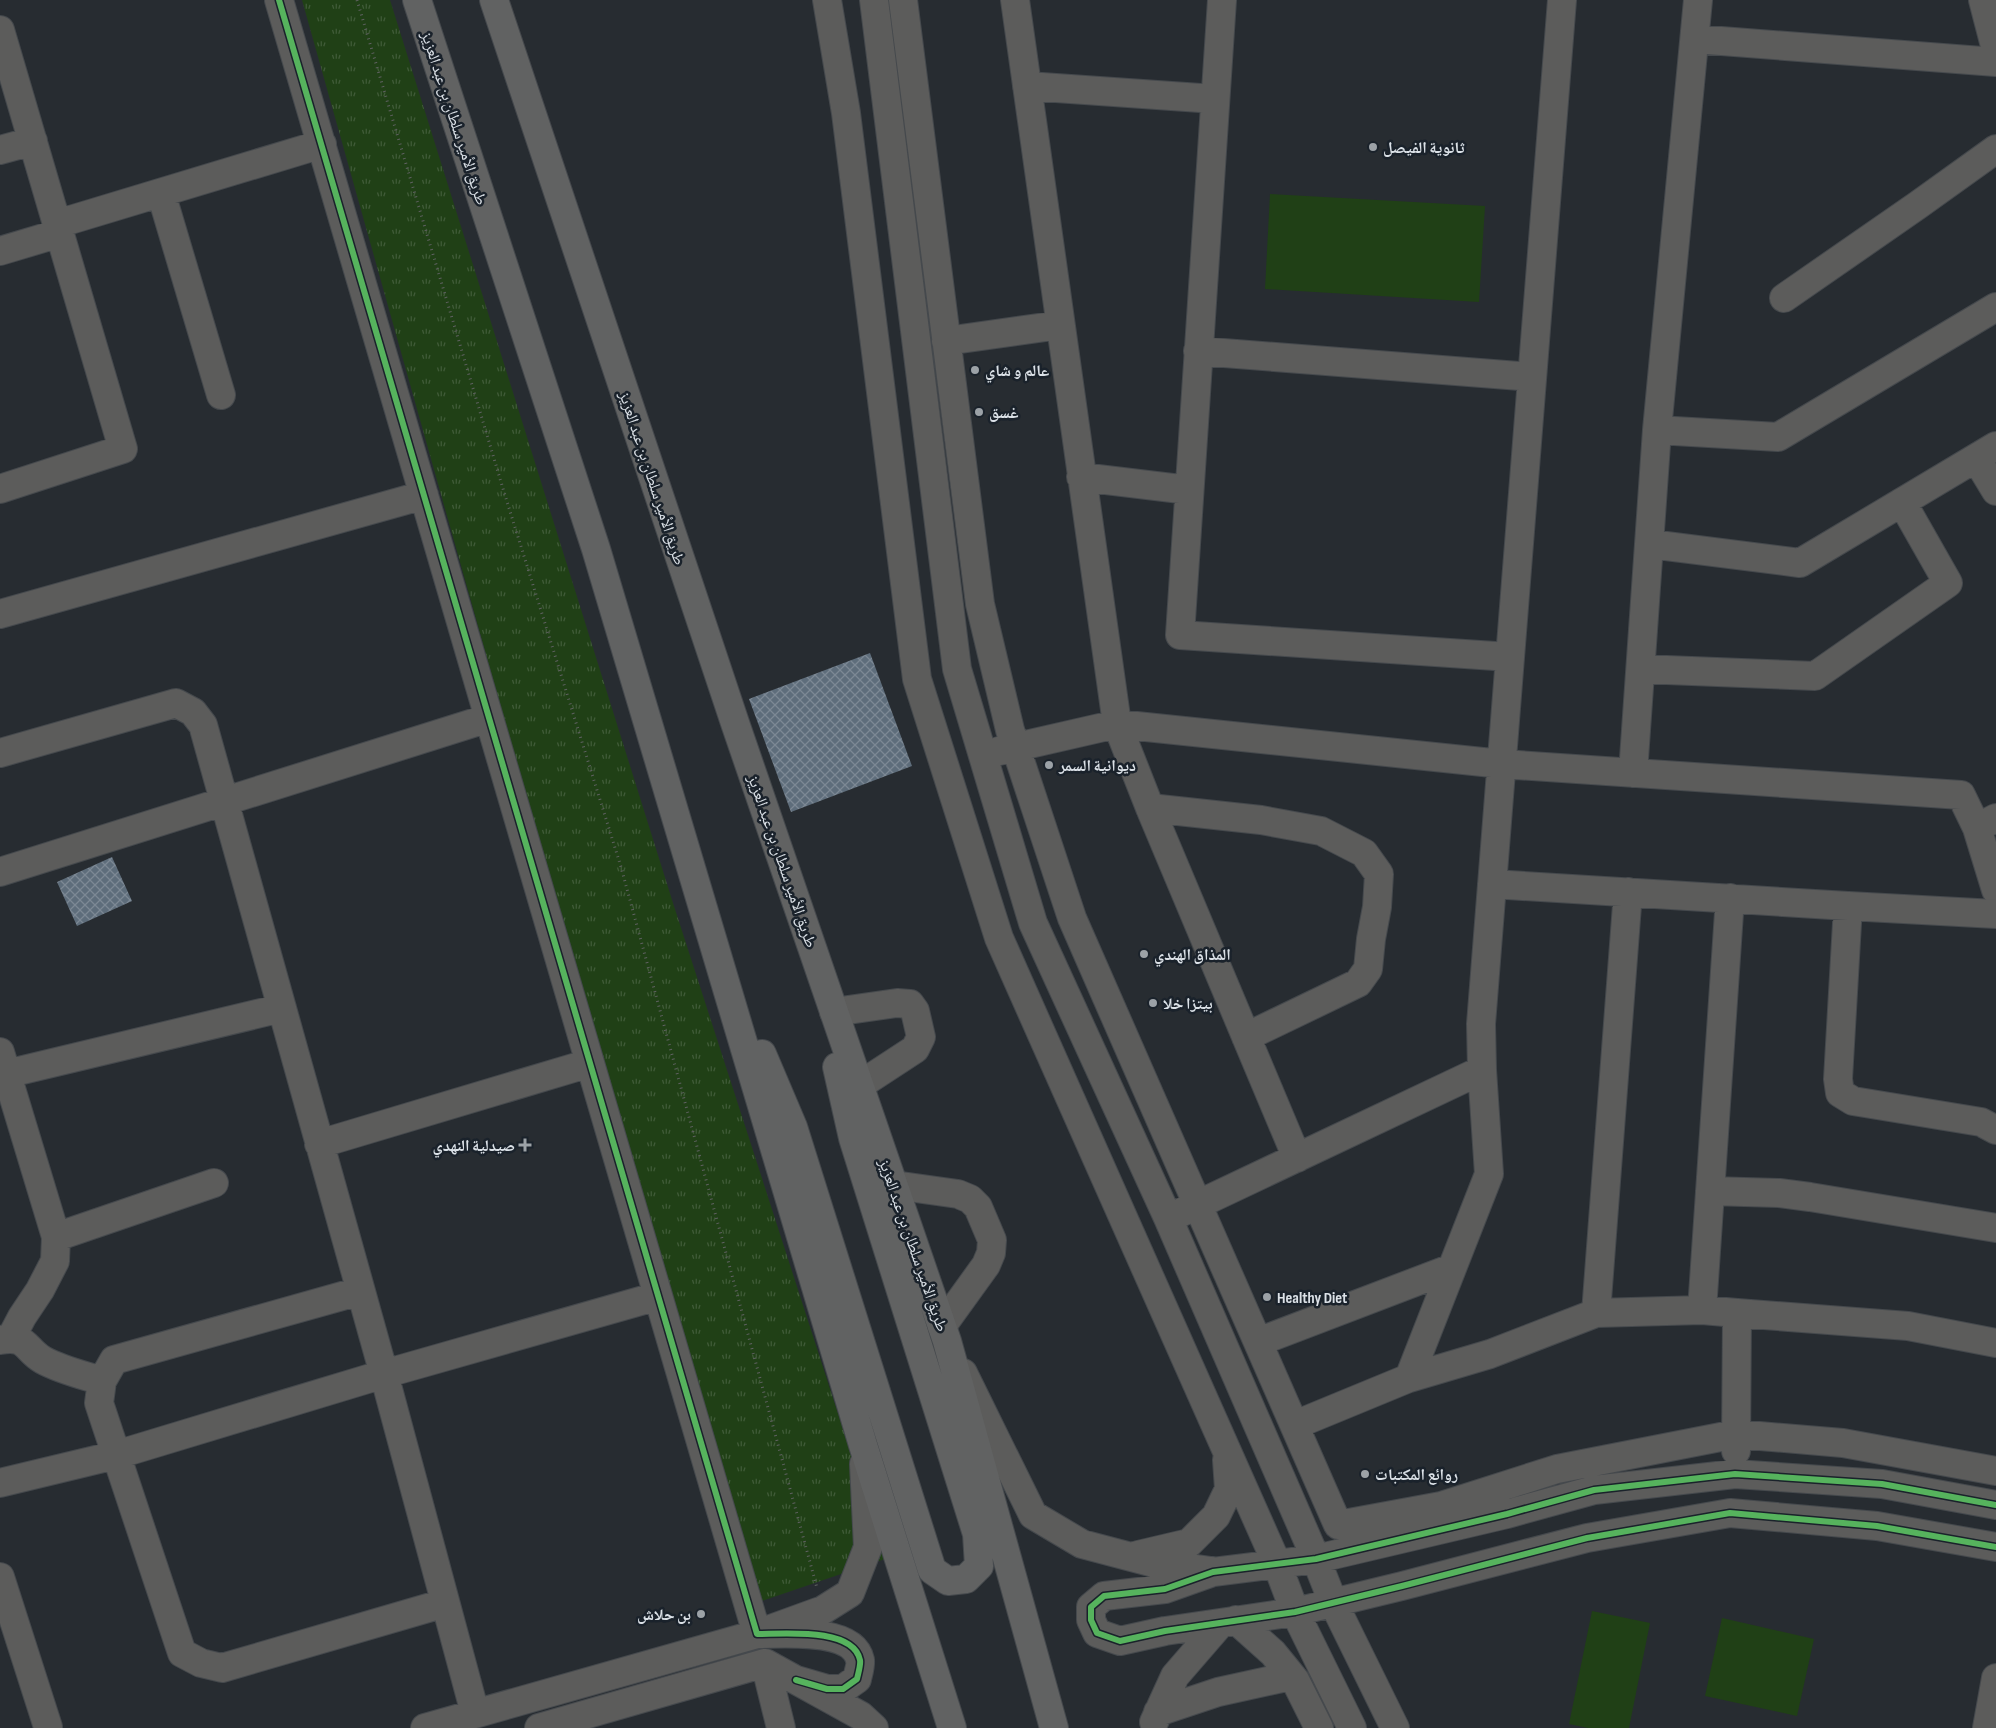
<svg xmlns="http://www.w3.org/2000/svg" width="1996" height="1728" viewBox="0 0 1996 1728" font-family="'Sofia Sans Condensed','Noto Naskh Arabic',sans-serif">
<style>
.grass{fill:#204016}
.park{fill:url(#park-tufts)}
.building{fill:url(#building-cross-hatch)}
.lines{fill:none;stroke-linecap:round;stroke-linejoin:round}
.minor-casing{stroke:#45494d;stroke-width:30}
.highway-casing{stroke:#45494d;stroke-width:30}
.path{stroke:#5f6161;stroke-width:3;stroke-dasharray:1 4;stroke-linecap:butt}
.minor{stroke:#5c5c5b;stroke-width:28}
.highway{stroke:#616262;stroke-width:28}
.cycleway-casing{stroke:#1a222b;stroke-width:9}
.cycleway{stroke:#56b35d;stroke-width:6}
.poi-dot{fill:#9ca2a7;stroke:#1a222b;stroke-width:2}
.labels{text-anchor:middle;stroke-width:5;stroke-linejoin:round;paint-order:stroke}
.street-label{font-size:16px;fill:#dbe1e7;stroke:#1a222b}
.poi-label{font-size:16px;font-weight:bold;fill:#dbe1e7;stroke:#1a222b;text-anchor:start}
</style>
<defs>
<pattern id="park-tufts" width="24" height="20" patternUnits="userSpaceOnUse" patternTransform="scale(1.25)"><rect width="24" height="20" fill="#204016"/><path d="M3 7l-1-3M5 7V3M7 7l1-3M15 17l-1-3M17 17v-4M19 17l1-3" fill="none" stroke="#405b38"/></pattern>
<pattern id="building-cross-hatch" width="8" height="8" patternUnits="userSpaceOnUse" patternTransform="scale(1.25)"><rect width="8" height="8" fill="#5e6d7b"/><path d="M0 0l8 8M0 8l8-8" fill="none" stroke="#7c8894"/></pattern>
</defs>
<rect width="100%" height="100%" fill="#272c31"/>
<path class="grass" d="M 1270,194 L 1485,206 L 1479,302 L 1265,289 Z
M 1592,1611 L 1650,1623 L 1629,1728 L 1588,1728 L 1569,1724 Z
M 1722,1618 L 1814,1639 L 1797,1716 L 1705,1696 Z"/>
<path class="park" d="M 302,0 L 390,0 L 673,903 L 885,1559 L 753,1604 Z"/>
<path class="building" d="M 870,653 L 912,766 L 791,812 L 749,699 Z
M 112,857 L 132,901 L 77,926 L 57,882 Z"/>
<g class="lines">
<defs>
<path id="minor" d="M 279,0 L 757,1634 C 783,1634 853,1627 860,1660 C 861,1665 858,1674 857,1679 L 843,1689 L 827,1689 L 796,1680
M 827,0 L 846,113 L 917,679 L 999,938 L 1277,1564 L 1295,1612 L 1352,1728
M 874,0 L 957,669 L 1033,923 L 1168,1218 L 1316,1559 L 1333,1602 L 1395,1728
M 903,0 L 980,604 L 1010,730 L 1072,918 L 1338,1525 L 1441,1506 L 1557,1469 L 1736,1434 L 1843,1443 L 1996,1471
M 1015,0 L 1117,724 L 1150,808 L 1297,1158
M 1222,0 L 1180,635 L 1510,657
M 1983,0 L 1996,50
M 0,30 L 123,449 L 0,489
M 1695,39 L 1996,62
M 1027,86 L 1215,99
M 0,150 L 33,141
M 161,193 L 221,395
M 57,224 L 322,144
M 0,251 L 60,233
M 1784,298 L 1918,205 L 1996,149
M 946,341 L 1060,325
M 1198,351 L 1532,377
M 1657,430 L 1778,437 L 1996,307
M 1976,458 L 1996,491
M 1081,477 L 1189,490
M 1650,544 L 1800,563 L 1996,446
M 0,614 L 424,495
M 1641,669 L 1815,676 L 1948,583 L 1902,502
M 999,751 L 1117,724 L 1502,764 L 1961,795 L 1977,828
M 0,753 L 176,703 L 193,712 L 203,725 L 384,1374 L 475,1713
M 1633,773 L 1657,430 L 1698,0
M 1150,808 L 1261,820 L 1321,831 L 1364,853 L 1379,874 L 1377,907 L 1371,939 L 1368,969 L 1358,983 L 1246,1037
M 1996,818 L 1977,828 L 1996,890
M 0,872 L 489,718
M 1492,884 L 1848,906 L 1996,914
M 1848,906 L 1838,1079 L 1840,1093 L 1853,1101 L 1981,1122 L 1996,1130
M 834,1012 L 897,1003 L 910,1004 L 915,1011 L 921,1037 L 915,1049 L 860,1085
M 0,1052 L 56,1237 L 55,1261 L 40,1290 L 22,1317 L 11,1338
M 6,1074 L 282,1008
M 319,1144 L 590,1063
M 894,1185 L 958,1194 L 970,1199 L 978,1207 L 992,1240 L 991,1253 L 986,1265 L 942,1326
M 1710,1191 L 1779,1193 L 1810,1197 L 1996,1228
M 1180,1213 L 1482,1070
M 56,1237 L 214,1183
M 360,1291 L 114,1360 L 102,1381 L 99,1403 L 182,1653 L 201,1663 L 222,1668 L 445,1603
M 1702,1310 L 1730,898
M 1596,1313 L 1628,892
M 0,1340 C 28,1335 24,1349 43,1360 C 61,1370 83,1375 102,1381
M 1258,1342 L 1452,1268
M 963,1373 L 1033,1515 L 1082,1544 L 1154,1563 L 1211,1571
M 1409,1378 L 1489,1174 L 1482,1070 L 1481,1024 L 1562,0
M 1295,1425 L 1409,1378 L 1490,1354 L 1596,1313 L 1702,1310 L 1737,1313 L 1908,1326 L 1996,1343
M 1736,1451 L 1737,1313
M 0,1483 L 116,1455 L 384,1374 L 658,1296
M 1996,1505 L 1882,1484 L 1735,1474 L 1594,1490 L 1507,1514 L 1316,1559 L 1213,1572 L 1165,1589 L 1104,1596 L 1091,1607 L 1091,1620 L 1097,1633 L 1120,1641 L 1165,1631 L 1295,1612 L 1402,1586 L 1587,1538 L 1730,1513 L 1877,1526 L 1996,1547
M 1138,1555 L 1189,1543 L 1216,1516 L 1229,1489 L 1227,1460
M 0,1577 L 48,1727
M 1236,1620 L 1273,1653 L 1295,1680 L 1319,1728
M 765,1663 L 781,1728
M 1158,1712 L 1218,1692 L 1291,1676
M 1154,1722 L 1175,1676 L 1220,1624
M 425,1728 L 757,1634 L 823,1610 L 850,1593 L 868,1547 L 864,1464
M 539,1728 L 765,1663 L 861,1716 L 874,1728
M 1987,1728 L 1996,1678"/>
<path id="highway" d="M 417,0 L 596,549 L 863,1445 L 952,1728
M 494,0 L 735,723 L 947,1341 L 1054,1728
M 762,1054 L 793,1127 L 932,1570 L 948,1581 L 966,1579 L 979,1566 L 977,1534 L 853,1138 L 837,1067"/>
</defs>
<use href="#minor" class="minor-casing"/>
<use href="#highway" class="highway-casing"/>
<path class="path" d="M 357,0 L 504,492 L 621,867 L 817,1588"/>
<use href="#minor" class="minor"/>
<use href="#highway" class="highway"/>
<defs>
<path id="cycleway" d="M 279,0 L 757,1634 C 783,1634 853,1627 860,1660 C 861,1665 858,1674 857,1679 L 843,1689 L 827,1689 L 796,1680
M 1996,1505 L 1882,1484 L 1735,1474 L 1594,1490 L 1507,1514 L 1316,1559 L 1213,1572 L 1165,1589 L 1104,1596 L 1091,1607 L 1091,1620 L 1097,1633 L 1120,1641 L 1165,1631 L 1295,1612 L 1402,1586 L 1587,1538 L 1730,1513 L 1877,1526 L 1996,1547"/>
</defs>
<use href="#cycleway" class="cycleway-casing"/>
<use href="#cycleway" class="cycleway"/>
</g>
<g class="poi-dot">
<circle cx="1373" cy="147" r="5"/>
<circle cx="975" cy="370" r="5"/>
<circle cx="979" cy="412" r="5"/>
<circle cx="1049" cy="765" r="5"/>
<circle cx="1144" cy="954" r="5"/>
<circle cx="1153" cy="1003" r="5"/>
<path d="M522.5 1137.5h5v5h5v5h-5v5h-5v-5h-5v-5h5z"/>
<circle cx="1267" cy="1297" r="5"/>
<circle cx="1365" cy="1474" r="5"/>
<circle cx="701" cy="1614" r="5"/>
</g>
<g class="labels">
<g class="street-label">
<text transform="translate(455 118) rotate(72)" y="6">طريق الأمير سلطان بن عبد العزيز</text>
<text transform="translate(653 478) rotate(72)" y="6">طريق الأمير سلطان بن عبد العزيز</text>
<text transform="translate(783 861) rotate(71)" y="6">طريق الأمير سلطان بن عبد العزيز</text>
<text transform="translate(914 1245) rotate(71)" y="6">طريق الأمير سلطان بن عبد العزيز</text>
</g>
<g class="poi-label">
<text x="1383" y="153">ثانوية الفيصل</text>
<text x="985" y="376">عالم و شاي</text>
<text x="989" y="418">غسق</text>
<text x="1059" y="771">ديوانية السمر</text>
<text x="1154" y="960">المذاق الهندي</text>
<text x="1163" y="1009">بيتزا خلا</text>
<text x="515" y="1151" text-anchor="end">صيدلية النهدي</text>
<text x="1277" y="1303">Healthy Diet</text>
<text x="1375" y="1480">روائع المكتبات</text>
<text x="691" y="1620" text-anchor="end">بن حلاش</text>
</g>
</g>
</svg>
